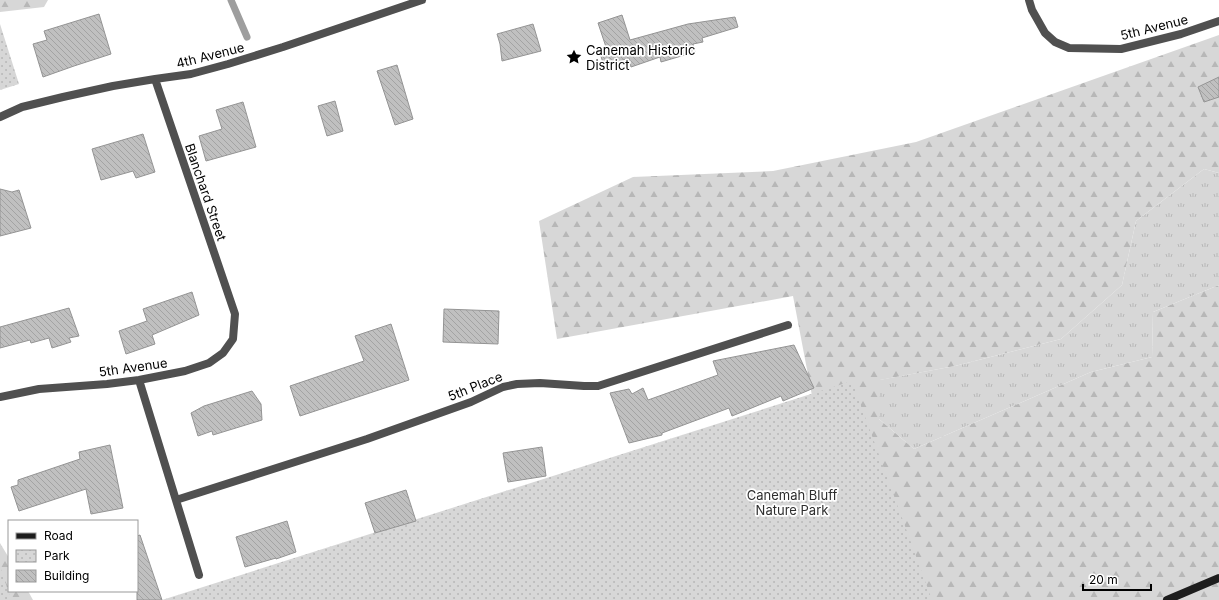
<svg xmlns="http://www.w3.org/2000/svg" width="1219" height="600" viewBox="0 0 1219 600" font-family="Inter,sans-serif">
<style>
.grass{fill:url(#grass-tufts)}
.forest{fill:url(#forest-firs)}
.park{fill:url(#park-dots)}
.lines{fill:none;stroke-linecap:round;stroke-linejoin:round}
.stream{stroke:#9e9e9e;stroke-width:7}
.building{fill:url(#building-back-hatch);stroke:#949494}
.street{stroke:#505050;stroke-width:8}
.secondary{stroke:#1d1d1d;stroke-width:8}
.labels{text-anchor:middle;stroke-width:3.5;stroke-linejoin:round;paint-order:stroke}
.street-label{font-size:13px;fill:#000;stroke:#fff}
.poi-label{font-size:13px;fill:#000;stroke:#fff;text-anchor:start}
.park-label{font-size:13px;fill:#2e2e2e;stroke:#fff}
</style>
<defs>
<pattern id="grass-tufts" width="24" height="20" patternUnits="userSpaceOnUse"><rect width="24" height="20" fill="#d7d7d7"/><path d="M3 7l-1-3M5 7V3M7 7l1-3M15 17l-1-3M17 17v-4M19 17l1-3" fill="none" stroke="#b7b7b7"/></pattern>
<pattern id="forest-firs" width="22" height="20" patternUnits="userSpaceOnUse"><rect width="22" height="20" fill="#d7d7d7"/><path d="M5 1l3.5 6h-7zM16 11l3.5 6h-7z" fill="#b7b7b7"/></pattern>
<pattern id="park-dots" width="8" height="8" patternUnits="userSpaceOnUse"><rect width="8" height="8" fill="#d7d7d7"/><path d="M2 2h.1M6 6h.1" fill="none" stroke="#b7b7b7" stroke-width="1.8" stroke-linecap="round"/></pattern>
<pattern id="building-back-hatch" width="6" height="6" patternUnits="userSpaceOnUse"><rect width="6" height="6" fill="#c0c0c0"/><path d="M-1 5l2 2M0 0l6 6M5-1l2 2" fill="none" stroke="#a3a3a3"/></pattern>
</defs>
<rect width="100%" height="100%" fill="#fff"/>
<path class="grass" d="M 1204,169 L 1219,173 L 1219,285 L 1153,312 L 1152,357 L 1091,372 L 914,449 L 879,419 L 879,380 L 955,366 L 1061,339 L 1122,285 L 1136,221 Z"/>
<path class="forest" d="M 0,0 L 48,0 L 44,7 L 0,12 Z
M 1219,35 L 1219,173 L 1204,169 L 1136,221 L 1122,285 L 1061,339 L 955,366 L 880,380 L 879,419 L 914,449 L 1091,372 L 1152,357 L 1153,312 L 1219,285 L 1219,600 L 198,600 L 813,401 L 793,296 L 557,339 L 539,221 L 633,177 L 773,171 L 916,142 Z
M 0,543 L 9,558 L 9,591 L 28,591 L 33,600 L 0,600 Z"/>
<path class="park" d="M 0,24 L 19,84 L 0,90 Z
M 852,381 L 932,600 L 162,600 Z
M 0,566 L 11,600 L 0,600 Z"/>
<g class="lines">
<path class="stream" d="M 231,0 L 247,37"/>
</g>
<path class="building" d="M 99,14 L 111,54 L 74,66 L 43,77 L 33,44 L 47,40 L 44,31 Z
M 622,15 L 630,40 L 688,24 L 735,17 L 738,27 L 702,38 L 703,42 L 693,44 L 695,52 L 661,62 L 660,57 L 631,67 L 629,58 L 604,66 L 599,50 L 606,47 L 598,23 Z
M 533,24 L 541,51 L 502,61 L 500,44 L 497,34 Z
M 397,65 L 413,119 L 395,125 L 377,71 Z
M 1219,77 L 1219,97 L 1204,102 L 1198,87 Z
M 335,101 L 343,131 L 327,136 L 318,106 Z
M 243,102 L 256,147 L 206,161 L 199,136 L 222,129 L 216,110 Z
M 143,134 L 155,172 L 136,178 L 133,171 L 101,180 L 92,149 Z
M 0,189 L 12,192 L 19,190 L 31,228 L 0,236 Z
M 192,292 L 199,315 L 152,335 L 155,344 L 126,354 L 119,331 L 147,321 L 143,309 Z
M 69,308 L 79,336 L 69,338 L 71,342 L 52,348 L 49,338 L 31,343 L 30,340 L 0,348 L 0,327 Z
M 444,309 L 499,311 L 498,344 L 443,342 Z
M 391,324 L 409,380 L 300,416 L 290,386 L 364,361 L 355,336 Z
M 794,345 L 814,388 L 783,401 L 781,396 L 732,416 L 729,408 L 662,433 L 662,435 L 629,443 L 610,393 L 629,389 L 632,394 L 643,388 L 648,400 L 718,375 L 713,361 Z
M 252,391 L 261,404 L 262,420 L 213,435 L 212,431 L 198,436 L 191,413 L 204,406 Z
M 110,445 L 123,508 L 91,514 L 86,489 L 19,511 L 11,487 L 18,485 L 18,480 L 80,459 L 79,452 Z
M 542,447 L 546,476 L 508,482 L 503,453 Z
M 406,490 L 416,521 L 375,533 L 365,503 Z
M 287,521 L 296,552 L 276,559 L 276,558 L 245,567 L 236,537 Z
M 140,535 L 162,600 L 137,600 L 137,536 Z"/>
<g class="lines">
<path class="street" d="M 1029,0 L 1032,10 L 1045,33 L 1055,42 L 1069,48 L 1121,49 L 1181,34 L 1219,21
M 0,117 L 22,107 L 63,97 L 113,86 L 155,79 L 191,74 L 228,64 L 283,47 L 422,0
M 139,380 L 199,575
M 0,397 L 39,389 L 107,384 L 139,380 L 185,371 L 209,363 L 223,353 L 233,339 L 235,314 L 155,79
M 176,500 L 367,439 L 471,402 L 503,387 L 517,384 L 540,383 L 584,386 L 598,386 L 788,325"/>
<path class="secondary" d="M 1167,600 L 1219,578"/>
</g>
<defs>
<symbol id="sight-bare" viewBox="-9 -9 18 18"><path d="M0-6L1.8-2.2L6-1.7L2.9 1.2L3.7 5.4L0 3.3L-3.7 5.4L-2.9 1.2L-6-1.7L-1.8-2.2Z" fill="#000" stroke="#fff" stroke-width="2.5" paint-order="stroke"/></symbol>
</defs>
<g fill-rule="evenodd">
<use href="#sight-bare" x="563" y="46" width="22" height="22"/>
</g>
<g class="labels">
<g class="street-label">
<text transform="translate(1154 27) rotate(-14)" y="5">5th Avenue</text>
<text transform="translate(210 55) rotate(-14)" y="5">4th Avenue</text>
<text transform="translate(206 192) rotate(71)" y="5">Blanchard Street</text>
<text transform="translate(133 367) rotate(-8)" y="5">5th Avenue</text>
<text transform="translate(475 386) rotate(-22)" y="5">5th Place</text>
</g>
<g class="poi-label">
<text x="586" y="55">Canemah Historic<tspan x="586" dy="15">District</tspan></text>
</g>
<g class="park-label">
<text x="792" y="500">Canemah Bluff<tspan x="792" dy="15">Nature Park</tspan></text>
</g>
</g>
<rect x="8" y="520" width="130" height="72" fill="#ffffff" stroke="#999999"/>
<rect x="16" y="533" width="20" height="6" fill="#1d1d1d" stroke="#999999"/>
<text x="44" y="540" font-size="12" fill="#000000">Road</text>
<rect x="16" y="550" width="20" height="12" fill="url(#park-dots)" stroke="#999999"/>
<text x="44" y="560" font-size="12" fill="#000000">Park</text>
<rect x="16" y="570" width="20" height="12" fill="url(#building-back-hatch)" stroke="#999999"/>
<text x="44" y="580" font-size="12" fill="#000000">Building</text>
<path d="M1083 584v6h68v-6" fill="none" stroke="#000000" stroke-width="2"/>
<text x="1089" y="584" font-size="12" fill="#000000" stroke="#ffffff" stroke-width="3" paint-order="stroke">20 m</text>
</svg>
